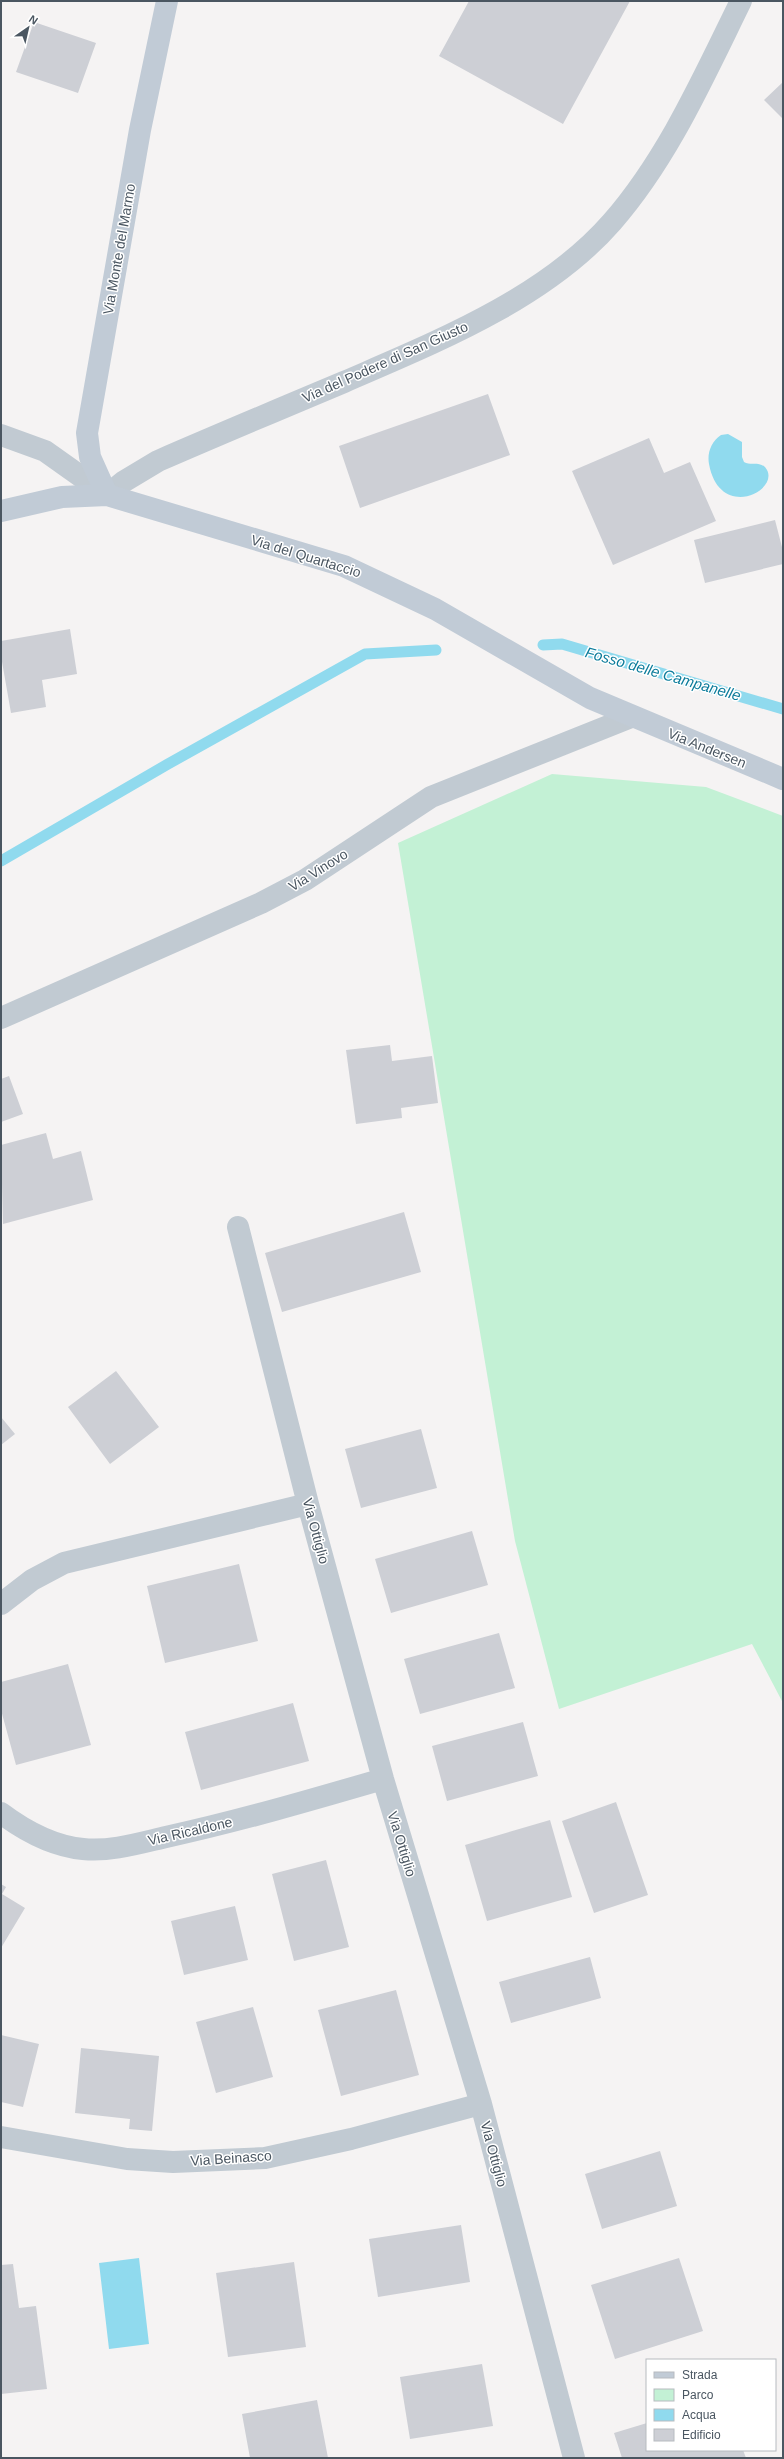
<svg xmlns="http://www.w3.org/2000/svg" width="784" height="2459" viewBox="0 0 784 2459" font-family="Helvetica,sans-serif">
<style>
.green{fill:#c3f1d5}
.water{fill:#90daee}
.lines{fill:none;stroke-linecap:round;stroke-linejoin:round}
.stream{stroke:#90daee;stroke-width:11}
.building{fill:#cdcfd5}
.street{stroke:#c1cad2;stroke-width:22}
.secondary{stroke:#c1cbd6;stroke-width:22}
.labels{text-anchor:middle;stroke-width:3;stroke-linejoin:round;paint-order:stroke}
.street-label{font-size:14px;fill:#4a5661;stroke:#fff}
.water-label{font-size:15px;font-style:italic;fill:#0c7c9b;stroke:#fff}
</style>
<rect width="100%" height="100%" fill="#f5f3f3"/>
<path class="green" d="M 552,774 L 706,787 L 783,816 L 783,1703 L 752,1644 L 559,1709 L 515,1541 L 398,843 Z"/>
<path class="water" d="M 728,434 L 742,442 L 742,457 L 744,462 C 751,466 758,461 765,467 C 784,489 720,523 709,464 C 707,453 711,442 721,435 Z
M 139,2258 L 149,2344 L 109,2349 L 99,2263 Z"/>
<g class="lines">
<path class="stream" d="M 543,645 L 562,644 L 783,709
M 1,861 L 168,764 L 365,654 L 436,650"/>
</g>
<path class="building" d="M 469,1 L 630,1 L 563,124 L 439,56 Z
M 34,22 L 96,43 L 78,93 L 16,72 Z
M 783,82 L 783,119 L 764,100 Z
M 488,394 L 510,455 L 360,508 L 339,446 Z
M 649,438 L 664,473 L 690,462 L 716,521 L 613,565 L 572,471 Z
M 775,520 L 783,551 L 783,564 L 705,583 L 694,540 Z
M 70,629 L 77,674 L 42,680 L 46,707 L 11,713 L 1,656 L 1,641 Z
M 390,1045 L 392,1061 L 432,1056 L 438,1103 L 401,1108 L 402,1118 L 356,1124 L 346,1050 Z
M 9,1076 L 23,1114 L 1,1122 L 1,1079 Z
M 46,1133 L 53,1159 L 81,1151 L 93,1200 L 3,1224 L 1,1145 Z
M 404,1212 L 421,1272 L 282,1312 L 265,1253 Z
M 116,1371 L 159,1427 L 110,1464 L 68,1407 Z
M 1,1417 L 15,1434 L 1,1445 Z
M 421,1429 L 437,1488 L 361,1508 L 345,1449 Z
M 472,1531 L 488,1585 L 391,1613 L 375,1559 Z
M 239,1564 L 258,1641 L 165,1663 L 147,1586 Z
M 499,1633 L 515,1688 L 420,1714 L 404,1659 Z
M 68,1664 L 91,1745 L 16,1765 L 1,1710 L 1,1682 Z
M 293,1703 L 309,1761 L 201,1790 L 185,1732 Z
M 523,1722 L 538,1776 L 447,1801 L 432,1746 Z
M 616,1802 L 648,1895 L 594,1913 L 562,1821 Z
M 550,1820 L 572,1897 L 487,1921 L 465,1845 Z
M 326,1860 L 349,1947 L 294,1961 L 272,1874 Z
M 1,1884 L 6,1887 L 2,1894 L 25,1908 L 1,1948 Z
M 235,1906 L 248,1960 L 184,1975 L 171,1921 Z
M 590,1957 L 601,1998 L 511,2023 L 499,1982 Z
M 396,1990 L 419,2075 L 341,2096 L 318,2010 Z
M 253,2007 L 273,2077 L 216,2093 L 196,2022 Z
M 1,2035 L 39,2044 L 23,2107 L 1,2102 Z
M 81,2048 L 159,2056 L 152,2131 L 129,2129 L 130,2119 L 75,2113 Z
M 660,2151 L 677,2206 L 602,2229 L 585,2174 Z
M 461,2225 L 470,2282 L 378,2297 L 369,2239 Z
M 679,2258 L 703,2331 L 615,2359 L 591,2285 Z
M 294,2262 L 306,2347 L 228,2357 L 216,2273 Z
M 13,2264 L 19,2308 L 36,2306 L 47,2389 L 1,2394 L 1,2265 Z
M 482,2364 L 493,2426 L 410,2439 L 400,2377 Z
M 317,2400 L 328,2458 L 250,2458 L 242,2414 Z
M 647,2423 L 647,2450 L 743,2450 L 746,2458 L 622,2458 L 614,2433 Z"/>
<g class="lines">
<path class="street" d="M 1,435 L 45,451 L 107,495 L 123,482 L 158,461 C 220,434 282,408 344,382 C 436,342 545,299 612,222 C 668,158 704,76 741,1
M 1,1018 L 261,903 L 305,880 L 431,797 L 631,717
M 238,1227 L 308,1504 L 383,1779 L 481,2104 L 574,2458
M 1,1604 L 32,1580 L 64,1563 L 308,1504
M 1,1813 C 25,1831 53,1846 83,1849 C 110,1852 140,1843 166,1837 C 239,1821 311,1800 383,1779
M 1,2137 L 127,2159 L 173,2162 L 265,2158 L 351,2139 L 481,2104"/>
<path class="secondary" d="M 107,495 L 90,457 L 87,433 L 140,130 L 167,1
M 1,511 L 62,497 L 107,495 L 344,566 L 435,609 L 590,698 L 783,779"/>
</g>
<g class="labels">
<g class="street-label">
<text transform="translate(119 249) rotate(-80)" y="5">Via Monte del Marmo</text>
<text transform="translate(385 362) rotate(-24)" y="5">Via del Podere di San Giusto</text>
<text transform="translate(306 556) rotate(17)" y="5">Via del Quartaccio</text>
<text transform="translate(707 748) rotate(22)" y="5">Via Andersen</text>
<text transform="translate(318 870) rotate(-32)" y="5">Via Vinovo</text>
<text transform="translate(316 1531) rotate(75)" y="5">Via Ottiglio</text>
<text transform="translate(190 1831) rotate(-13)" y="5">Via Ricaldone</text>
<text transform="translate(402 1844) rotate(73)" y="5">Via Ottiglio</text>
<text transform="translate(494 2154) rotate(75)" y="5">Via Ottiglio</text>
<text transform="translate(231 2158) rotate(-4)" y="5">Via Beinasco</text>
</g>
<g class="water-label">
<text transform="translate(663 674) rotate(16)" y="5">Fosso delle Campanelle</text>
</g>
</g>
<rect width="784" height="2459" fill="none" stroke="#4a5661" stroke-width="4"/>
<rect x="646" y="2359" width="130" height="92" fill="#ffffff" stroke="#b7bbc0"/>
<rect x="654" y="2372" width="20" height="6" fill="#c1cbd6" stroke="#b7bbc0"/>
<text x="682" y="2379" font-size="12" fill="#4a5661">Strada</text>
<rect x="654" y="2389" width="20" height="12" fill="#c3f1d5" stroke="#b7bbc0"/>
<text x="682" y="2399" font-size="12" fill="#4a5661">Parco</text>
<rect x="654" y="2409" width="20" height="12" fill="#90daee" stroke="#b7bbc0"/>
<text x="682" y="2419" font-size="12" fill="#4a5661">Acqua</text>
<rect x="654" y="2429" width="20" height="12" fill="#cdcfd5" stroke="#b7bbc0"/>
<text x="682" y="2439" font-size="12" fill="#4a5661">Edificio</text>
<g transform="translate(28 28) rotate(34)" stroke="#ffffff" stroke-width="3" paint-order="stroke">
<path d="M0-3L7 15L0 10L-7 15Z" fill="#4a5661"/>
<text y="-6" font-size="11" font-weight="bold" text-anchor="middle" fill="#4a5661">N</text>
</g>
</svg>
